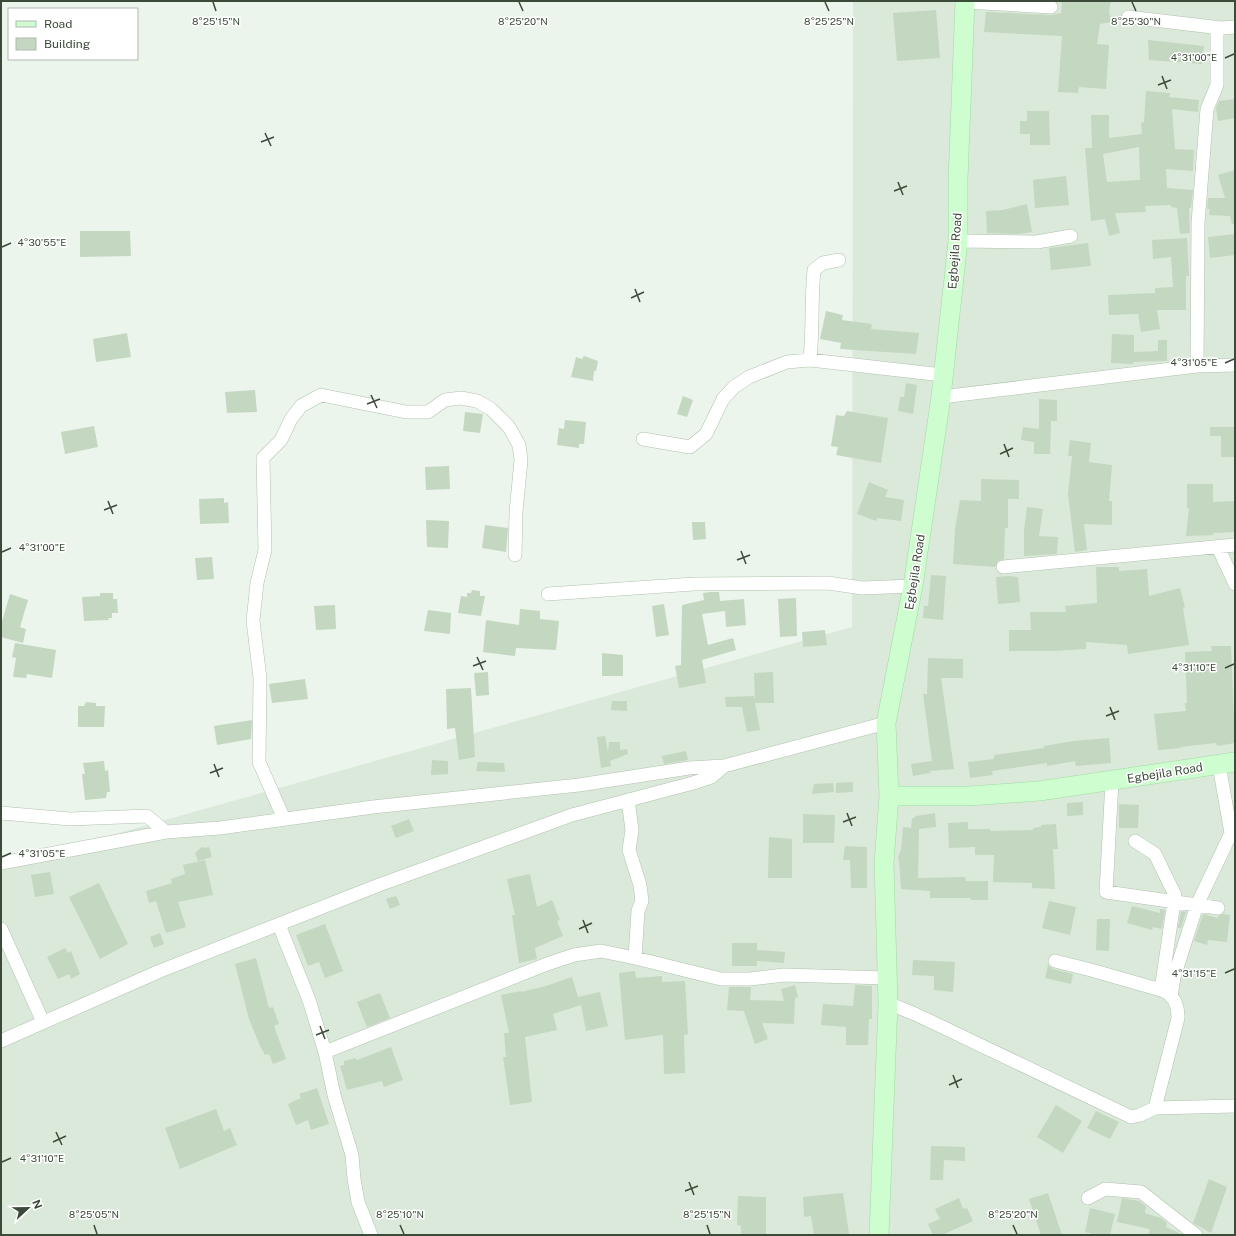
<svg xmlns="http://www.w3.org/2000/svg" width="1236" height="1236" viewBox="0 0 1236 1236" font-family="'Public Sans',sans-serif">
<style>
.residential{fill:#dbe9da}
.building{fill:#c4d7c1;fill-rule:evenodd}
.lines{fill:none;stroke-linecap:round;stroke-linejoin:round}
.street-casing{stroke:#b0c1ae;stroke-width:14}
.secondary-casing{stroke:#a1daa2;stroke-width:20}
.street{stroke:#fff;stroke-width:13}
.secondary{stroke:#cefdcf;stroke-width:19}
.ticks{fill:none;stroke:#3b4a39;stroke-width:1.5}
.labels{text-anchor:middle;stroke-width:3;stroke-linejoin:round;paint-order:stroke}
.street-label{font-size:12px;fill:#3b4a39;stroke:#fff}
.ticks-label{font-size:10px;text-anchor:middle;fill:#3b4a39;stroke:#fff;stroke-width:3;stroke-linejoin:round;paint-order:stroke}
</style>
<rect width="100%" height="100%" fill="#ecf5ec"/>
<path class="residential" d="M 853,1 L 1235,1 L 1235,1235 L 1,1235 L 1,866 L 852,627 Z"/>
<path class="building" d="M 1062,1 L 1111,1 L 1109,11 L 1111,22 L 1100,24 L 1097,44 L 1109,45 L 1106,89 L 1079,87 L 1078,93 L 1058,92 L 1062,36 L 984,32 L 986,12 L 1051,15 L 1061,13 Z
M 936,10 L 940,58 L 897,61 L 893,13 Z
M 1148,40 L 1204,46 L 1202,64 L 1149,60 Z
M 1146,91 L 1170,93 L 1169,97 L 1199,100 L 1198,112 L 1172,109 L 1175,149 L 1194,150 L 1193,171 L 1166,169 L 1167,188 L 1193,190 L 1191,208 L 1189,208 L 1190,233 L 1180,234 L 1177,208 L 1171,207 L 1171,205 L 1145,206 L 1146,212 L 1115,213 L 1120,233 L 1109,236 L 1105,219 L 1091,221 L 1085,148 L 1092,148 L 1091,115 L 1109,115 L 1109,138 L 1142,134 L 1141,123 L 1144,122 ZM 1139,147 L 1140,180 L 1107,182 L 1103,154 Z
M 1235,99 L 1235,118 L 1218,121 L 1216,108 L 1219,101 Z
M 1027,111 L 1049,111 L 1050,145 L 1030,145 L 1030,134 L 1020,134 L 1020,121 L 1027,121 Z
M 1235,170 L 1235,224 L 1232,224 L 1230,216 L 1209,215 L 1210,209 L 1207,209 L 1208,198 L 1225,198 L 1218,175 Z
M 1066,176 L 1069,205 L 1035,208 L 1033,180 Z
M 1027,204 L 1032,232 L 1019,234 L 987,233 L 986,211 L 1003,210 Z
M 80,231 L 130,231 L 131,256 L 80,257 Z
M 1235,234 L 1235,255 L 1210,258 L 1208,237 Z
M 1187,238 L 1189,276 L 1186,276 L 1186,310 L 1157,310 L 1160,329 L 1141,332 L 1138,314 L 1109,315 L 1108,295 L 1155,293 L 1155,288 L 1173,287 L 1171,257 L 1153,259 L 1152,240 Z
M 1088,243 L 1091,266 L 1051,270 L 1049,248 Z
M 826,311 L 843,315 L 842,320 L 872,324 L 871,329 L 919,333 L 916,354 L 840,349 L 841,343 L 820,339 Z
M 127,333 L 131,357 L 96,362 L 93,339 Z
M 1112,334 L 1134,335 L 1134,352 L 1158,351 L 1158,340 L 1167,340 L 1167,361 L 1133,362 L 1133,364 L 1111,363 Z
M 584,356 L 598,361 L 596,371 L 594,371 L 593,381 L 571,377 L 576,357 L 582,359 Z
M 906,383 L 917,385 L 913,414 L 898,411 L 900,397 L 904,397 Z
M 255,390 L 257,412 L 227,413 L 225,392 Z
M 683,396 L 693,400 L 687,417 L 677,414 Z
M 1039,399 L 1057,400 L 1057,421 L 1051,421 L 1050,454 L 1034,454 L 1034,442 L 1021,440 L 1023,427 L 1039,429 Z
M 847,411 L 888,418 L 881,463 L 836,455 L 838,447 L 831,446 L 836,415 L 844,416 Z
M 465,412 L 483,414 L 480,433 L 463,431 Z
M 565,420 L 586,422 L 584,444 L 579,444 L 579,448 L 557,445 L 559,428 L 564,429 Z
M 94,426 L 98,447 L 65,454 L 61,432 Z
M 1210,427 L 1235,427 L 1235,457 L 1221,457 L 1221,436 L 1210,436 Z
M 1070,440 L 1091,443 L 1089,462 L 1112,465 L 1109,501 L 1112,501 L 1112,525 L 1084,524 L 1087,550 L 1075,552 L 1068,494 L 1072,456 L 1068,456 Z
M 449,466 L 450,489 L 426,490 L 425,467 Z
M 981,479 L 1019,480 L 1019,499 L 1008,499 L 1008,528 L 1005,528 L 1004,559 L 998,561 L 995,567 L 953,564 L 955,529 L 960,500 L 981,501 Z
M 869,482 L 888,490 L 885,497 L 904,500 L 901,521 L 877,518 L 876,521 L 857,514 Z
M 1187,484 L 1213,484 L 1213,502 L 1235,501 L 1235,532 L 1213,533 L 1213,535 L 1186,536 L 1189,508 L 1187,508 Z
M 224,498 L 224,503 L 228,502 L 229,523 L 200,524 L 199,499 Z
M 1027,507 L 1043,509 L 1039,536 L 1058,537 L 1057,554 L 1024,556 L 1024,530 Z
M 426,520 L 449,521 L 448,548 L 427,547 Z
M 692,522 L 705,522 L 706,539 L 693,540 Z
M 485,525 L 508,528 L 506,552 L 482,548 Z
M 212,557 L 214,579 L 197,580 L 195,558 Z
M 1096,567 L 1119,567 L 1119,571 L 1147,569 L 1149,596 L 1180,588 L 1185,607 L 1183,608 L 1189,645 L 1128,654 L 1127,645 L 1086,642 L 1086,649 L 1054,651 L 1009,651 L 1009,630 L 1031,630 L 1030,612 L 1066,612 L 1065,606 L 1097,603 Z
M 931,575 L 946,576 L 943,620 L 923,618 L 924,606 L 928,606 Z
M 1009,576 L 1018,577 L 1020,602 L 998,604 L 996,577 Z
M 472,590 L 480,591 L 480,596 L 485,596 L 481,616 L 458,613 L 461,596 L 467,597 L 467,593 L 471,593 Z
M 710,592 L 719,592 L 720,601 L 744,599 L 746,625 L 726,627 L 725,611 L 702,614 L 708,645 L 733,638 L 736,650 L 702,660 L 706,683 L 679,688 L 675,666 L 681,665 L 682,605 L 704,600 L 703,593 Z
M 100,593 L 113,593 L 113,599 L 117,599 L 118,613 L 112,613 L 112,618 L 108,618 L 109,620 L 84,621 L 82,597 L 100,596 Z
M 10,594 L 28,600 L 20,627 L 26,629 L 23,643 L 1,637 L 1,625 Z
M 796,598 L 797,636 L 780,637 L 778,599 Z
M 664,604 L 669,635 L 656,637 L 652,606 Z
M 335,605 L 336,629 L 316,630 L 314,606 Z
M 520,609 L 540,611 L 540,619 L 559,621 L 556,650 L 516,648 L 515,656 L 483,652 L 486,620 L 519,625 Z
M 428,610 L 451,613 L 450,634 L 424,631 Z
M 825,630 L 827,645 L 803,647 L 802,632 Z
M 15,643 L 56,650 L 52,678 L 27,674 L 26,678 L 13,677 L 16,658 L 12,657 Z
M 1211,646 L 1231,646 L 1235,743 L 1217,746 L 1216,743 L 1180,747 L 1181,748 L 1158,750 L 1154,714 L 1186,711 L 1185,703 L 1187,703 L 1185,652 L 1212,651 Z
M 602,653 L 623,655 L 623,676 L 602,676 Z
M 928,658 L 963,659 L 963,678 L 941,678 L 954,769 L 930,771 L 931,773 L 913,776 L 911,764 L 932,761 L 923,694 L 927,694 Z
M 488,672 L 489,695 L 476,696 L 474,673 Z
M 773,672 L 774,703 L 755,703 L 760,730 L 747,732 L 742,707 L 726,707 L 725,697 L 754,696 L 755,701 L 754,673 Z
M 305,679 L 308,699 L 272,703 L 269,684 Z
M 471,688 L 475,757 L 459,760 L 455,728 L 447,729 L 446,689 Z
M 612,701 L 627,701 L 627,711 L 611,710 Z
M 86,702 L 96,703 L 96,706 L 105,706 L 104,727 L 78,727 L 78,706 L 84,706 Z
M 252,720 L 251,739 L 217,745 L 214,726 Z
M 605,736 L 608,752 L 609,742 L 620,742 L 620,750 L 627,749 L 628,754 L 610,761 L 611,766 L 601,768 L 597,737 Z
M 1109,738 L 1111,763 L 1076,766 L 1075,761 L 1047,766 L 1047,763 L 992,771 L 993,775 L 970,778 L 968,762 L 994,759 L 994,755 L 1044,748 L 1044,746 L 1073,741 Z
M 686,751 L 688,760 L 664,764 L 662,756 Z
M 432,760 L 448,761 L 448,774 L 431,775 Z
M 104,761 L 105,771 L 108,770 L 110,792 L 107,792 L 106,798 L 85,800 L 82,774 L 85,774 L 83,763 Z
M 478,762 L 504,763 L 505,772 L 476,771 Z
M 853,782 L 853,792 L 836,793 L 836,783 Z
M 833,783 L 834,792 L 812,794 L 814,784 Z
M 1083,802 L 1083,815 L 1067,816 L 1067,803 Z
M 1119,804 L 1139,805 L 1138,828 L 1119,828 Z
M 935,813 L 936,827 L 919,829 L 918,878 L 965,877 L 966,881 L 988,881 L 988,900 L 971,900 L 971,898 L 930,898 L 930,891 L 901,889 L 899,860 L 898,857 L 901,850 L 903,827 L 911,828 L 912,819 L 916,816 Z
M 803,814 L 835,815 L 834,843 L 803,843 Z
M 409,819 L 414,831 L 396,838 L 391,826 Z
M 968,822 L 968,829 L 990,829 L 991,831 L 1033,830 L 1033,828 L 1041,827 L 1041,825 L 1056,824 L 1058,849 L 1053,849 L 1055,889 L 1032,888 L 1032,883 L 993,882 L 994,855 L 975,855 L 975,847 L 949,848 L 948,823 Z
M 769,837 L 792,839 L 792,878 L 768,878 Z
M 845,846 L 867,847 L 867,888 L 851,888 L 850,860 L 843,860 Z
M 202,847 L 204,848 L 209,847 L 212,857 L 198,861 L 195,853 Z
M 205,860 L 213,895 L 178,902 L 186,927 L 166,933 L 156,901 L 149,903 L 146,891 L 172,883 L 171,879 L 185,874 L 183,865 Z
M 50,872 L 54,894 L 35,897 L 31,875 Z
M 530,874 L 537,907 L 552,900 L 560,920 L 557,921 L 563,936 L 535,948 L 537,959 L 519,963 L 512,915 L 515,915 L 507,879 Z
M 99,883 L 128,944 L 100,959 L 69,897 Z
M 396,896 L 400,905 L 390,909 L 386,899 Z
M 1049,901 L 1076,907 L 1070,935 L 1042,928 Z
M 1132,906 L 1160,913 L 1160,909 L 1165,910 L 1162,929 L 1153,927 L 1152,930 L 1127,923 Z
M 1181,911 L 1186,912 L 1181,928 L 1178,928 Z
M 1203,914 L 1218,918 L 1218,916 L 1222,914 L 1230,915 L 1227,942 L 1208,940 L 1207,945 L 1194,941 Z
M 1097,919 L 1110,919 L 1109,951 L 1096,950 Z
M 325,924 L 343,971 L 325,978 L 319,962 L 308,966 L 296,935 Z
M 160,933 L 164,944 L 154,948 L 150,937 Z
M 732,943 L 757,943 L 757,950 L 785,952 L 784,963 L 757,961 L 757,966 L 732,966 Z
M 65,948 L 68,953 L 71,951 L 80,974 L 71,979 L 69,974 L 58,979 L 47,957 Z
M 256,958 L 269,1008 L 273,1007 L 279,1024 L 274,1026 L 286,1059 L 273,1064 L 269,1054 L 265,1055 L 260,1046 L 249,1019 L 235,964 Z
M 913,960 L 955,962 L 953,992 L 934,990 L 934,976 L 912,975 Z
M 1048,965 L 1053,969 L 1073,974 L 1071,984 L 1045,978 Z
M 635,971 L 636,978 L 662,976 L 662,982 L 685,981 L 688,1034 L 684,1035 L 685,1073 L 664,1074 L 663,1035 L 625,1040 L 619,973 Z
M 572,977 L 578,997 L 600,992 L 608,1026 L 586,1031 L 581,1005 L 553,1014 L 557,1030 L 525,1037 L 532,1102 L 510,1105 L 503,1057 L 506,1057 L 504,1033 L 509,1033 L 501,995 L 521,991 L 521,992 L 546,986 Z
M 795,985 L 798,997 L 795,998 L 794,1024 L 762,1023 L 768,1039 L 755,1044 L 744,1011 L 727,1010 L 729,987 L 751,987 L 750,1000 L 784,1001 L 781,989 Z
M 855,985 L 872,986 L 872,1019 L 869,1019 L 868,1045 L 846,1045 L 846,1027 L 821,1025 L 823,1004 L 853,1006 Z
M 380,993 L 390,1018 L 367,1027 L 357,1002 Z
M 391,1047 L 403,1080 L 384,1087 L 382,1081 L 347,1090 L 340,1066 L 344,1065 L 344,1061 L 356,1058 L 357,1060 Z
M 317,1088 L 329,1124 L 311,1130 L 308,1120 L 296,1125 L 288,1104 L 301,1098 L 299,1094 Z
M 1056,1105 L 1082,1121 L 1063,1153 L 1037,1137 Z
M 216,1109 L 224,1131 L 230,1128 L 237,1145 L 180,1169 L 165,1128 Z
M 1096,1111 L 1119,1122 L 1110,1139 L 1087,1128 Z
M 931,1146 L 965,1147 L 965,1161 L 944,1160 L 943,1180 L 930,1180 Z
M 1209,1179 L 1227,1187 L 1211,1233 L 1193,1223 Z
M 843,1193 L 849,1234 L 814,1235 L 811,1216 L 804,1217 L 803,1197 Z
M 1048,1193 L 1062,1235 L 1041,1235 L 1029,1199 Z
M 738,1196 L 766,1197 L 766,1235 L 741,1235 L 741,1226 L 737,1225 Z
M 959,1198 L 963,1209 L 967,1208 L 973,1221 L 942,1235 L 933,1235 L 928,1224 L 940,1219 L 935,1209 Z
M 1122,1198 L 1139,1201 L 1146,1206 L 1145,1213 L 1161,1218 L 1167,1223 L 1166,1227 L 1183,1235 L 1148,1235 L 1150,1229 L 1117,1222 Z
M 1090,1208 L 1115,1214 L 1110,1235 L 1096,1235 L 1085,1232 Z"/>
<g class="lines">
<defs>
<path id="street" d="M 965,2 L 1051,7
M 1128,17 L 1221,28 L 1235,27
M 958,241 L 1037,242 L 1071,236
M 839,260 L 823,263 L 814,270 C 811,300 813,330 810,360 L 943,375
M 1197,366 L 1198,223 L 1207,109 L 1217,85 L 1217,28
M 941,397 L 1197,366 L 1235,365
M 643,439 L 690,447 L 706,434 L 723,399 L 734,387 L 749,377 L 787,362 L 810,360
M 1218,547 L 1235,584
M 1003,567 L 1235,545
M 548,594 L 694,584 L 828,583 L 862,588 L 913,586
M 1112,781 L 1106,892 L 1218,908
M 628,800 L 632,830 L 629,850 L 640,885 L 642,901 L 638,911 L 635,958
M 1,813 L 70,819 L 147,816 L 166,832 L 220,828 L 373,807 L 579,785 L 689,768 L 724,766
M 284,819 L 259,762 L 260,678 L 253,621 L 257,583 L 265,550 L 263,458 L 281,440 L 291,419 L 301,406 L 321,395 L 406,412 L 428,412 L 445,400 L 461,398 L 477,401 L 491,409 L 509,427 L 519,445 L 521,460 L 516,512 L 515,555
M 1135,841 L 1155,854 L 1175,895 L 1161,990
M 1,863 L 166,832
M 279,925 L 309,1000 L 325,1052 L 334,1095 L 352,1155 L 354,1179 L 358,1202 L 371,1235
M 1,929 L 43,1022
M 1055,961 L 1091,970 L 1161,990 C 1174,995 1178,1004 1178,1018 L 1155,1108
M 1171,997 L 1174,977 L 1197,905 L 1231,833 L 1219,765
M 888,1003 L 915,1014 L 1131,1117 L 1140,1115 L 1155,1108 L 1235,1106
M 1,1041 L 160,971 L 379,885 L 572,815 L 693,783 L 711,777 L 724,766 L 886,723
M 325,1052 L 547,964 L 574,955 L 601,951 L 635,958 L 721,979 L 750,979 L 784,975 L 887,978
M 1088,1198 L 1105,1189 L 1141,1192 L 1196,1235"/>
<path id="secondary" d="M 889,796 L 969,796 L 1039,791 L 1235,762
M 879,1235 L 888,1003 L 884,863 L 889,796 L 886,723 L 913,586 L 941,397 L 958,241 L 958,180 L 965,1"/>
</defs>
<use href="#street" class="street-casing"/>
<use href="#secondary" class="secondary-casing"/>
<use href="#street" class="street"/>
<use href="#secondary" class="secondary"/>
</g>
<path class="ticks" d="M 213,2 L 216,11M 519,2 L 523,11M 825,2 L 829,11M 1132,2 L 1136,11M 1225,58 L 1234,54M 1162,76 L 1167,89M 1158,85 L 1171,80M 265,133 L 271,146M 261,142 L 274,137M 898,182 L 903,195M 894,191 L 907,186M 2,247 L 11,243M 635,289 L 640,302M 631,298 L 644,292M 1225,363 L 1234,359M 371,395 L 377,408M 367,404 L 380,399M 1004,444 L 1009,457M 1000,454 L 1013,448M 108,501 L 113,514M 104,510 L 117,505M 741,551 L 746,564M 2,552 L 11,548M 737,560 L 750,555M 477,657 L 483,670M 473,666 L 486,661M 1225,668 L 1234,664M 1110,707 L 1115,720M 1106,716 L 1119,711M 214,764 L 219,777M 210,773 L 223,768M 847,813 L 852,826M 843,822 L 856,817M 2,857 L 11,853M 583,920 L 588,933M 579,929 L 592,923M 1225,973 L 1234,969M 320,1026 L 325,1039M 316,1035 L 329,1030M 953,1075 L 958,1088M 949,1085 L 962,1079M 56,1132 L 62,1145M 53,1142 L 66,1136M 2,1162 L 11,1158M 689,1182 L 694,1195M 685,1191 L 698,1186M 94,1225 L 97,1234M 400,1225 L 404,1234M 707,1225 L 710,1234M 1013,1225 L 1017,1234"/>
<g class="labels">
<g class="street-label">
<text transform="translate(955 251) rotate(-86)" y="4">Egbejila Road</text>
<text transform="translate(915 572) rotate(-81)" y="4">Egbejila Road</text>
<text transform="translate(1165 773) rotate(-9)" y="4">Egbejila Road</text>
</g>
</g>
<g class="ticks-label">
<text x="1136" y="25">8°25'30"N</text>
<text x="216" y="25">8°25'15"N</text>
<text x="523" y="25">8°25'20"N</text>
<text x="829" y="25">8°25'25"N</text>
<text x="1194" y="61">4°31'00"E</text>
<text x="42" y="246">4°30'55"E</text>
<text x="1194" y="366">4°31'05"E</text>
<text x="42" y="551">4°31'00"E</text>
<text x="1194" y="671">4°31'10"E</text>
<text x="42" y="857">4°31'05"E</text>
<text x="1194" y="977">4°31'15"E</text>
<text x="42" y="1162">4°31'10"E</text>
<text x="94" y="1218">8°25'05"N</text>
<text x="400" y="1218">8°25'10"N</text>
<text x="707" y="1218">8°25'15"N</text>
<text x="1013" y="1218">8°25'20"N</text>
</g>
<rect width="1236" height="1236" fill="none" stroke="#3b4a39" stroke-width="4"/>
<rect x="8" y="8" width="130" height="52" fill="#ffffff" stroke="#b1b7b0"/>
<rect x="16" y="21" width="20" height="6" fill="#cefdcf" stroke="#b1b7b0"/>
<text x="44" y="28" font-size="12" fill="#3b4a39">Road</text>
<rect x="16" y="38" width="20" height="12" fill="#c4d7c1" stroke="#b1b7b0"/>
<text x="44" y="48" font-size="12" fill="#3b4a39">Building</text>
<g transform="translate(28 1208) rotate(68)" stroke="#ffffff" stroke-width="3" paint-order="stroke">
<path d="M0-3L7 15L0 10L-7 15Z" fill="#3b4a39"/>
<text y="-6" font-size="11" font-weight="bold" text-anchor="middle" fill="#3b4a39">N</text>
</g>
</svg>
